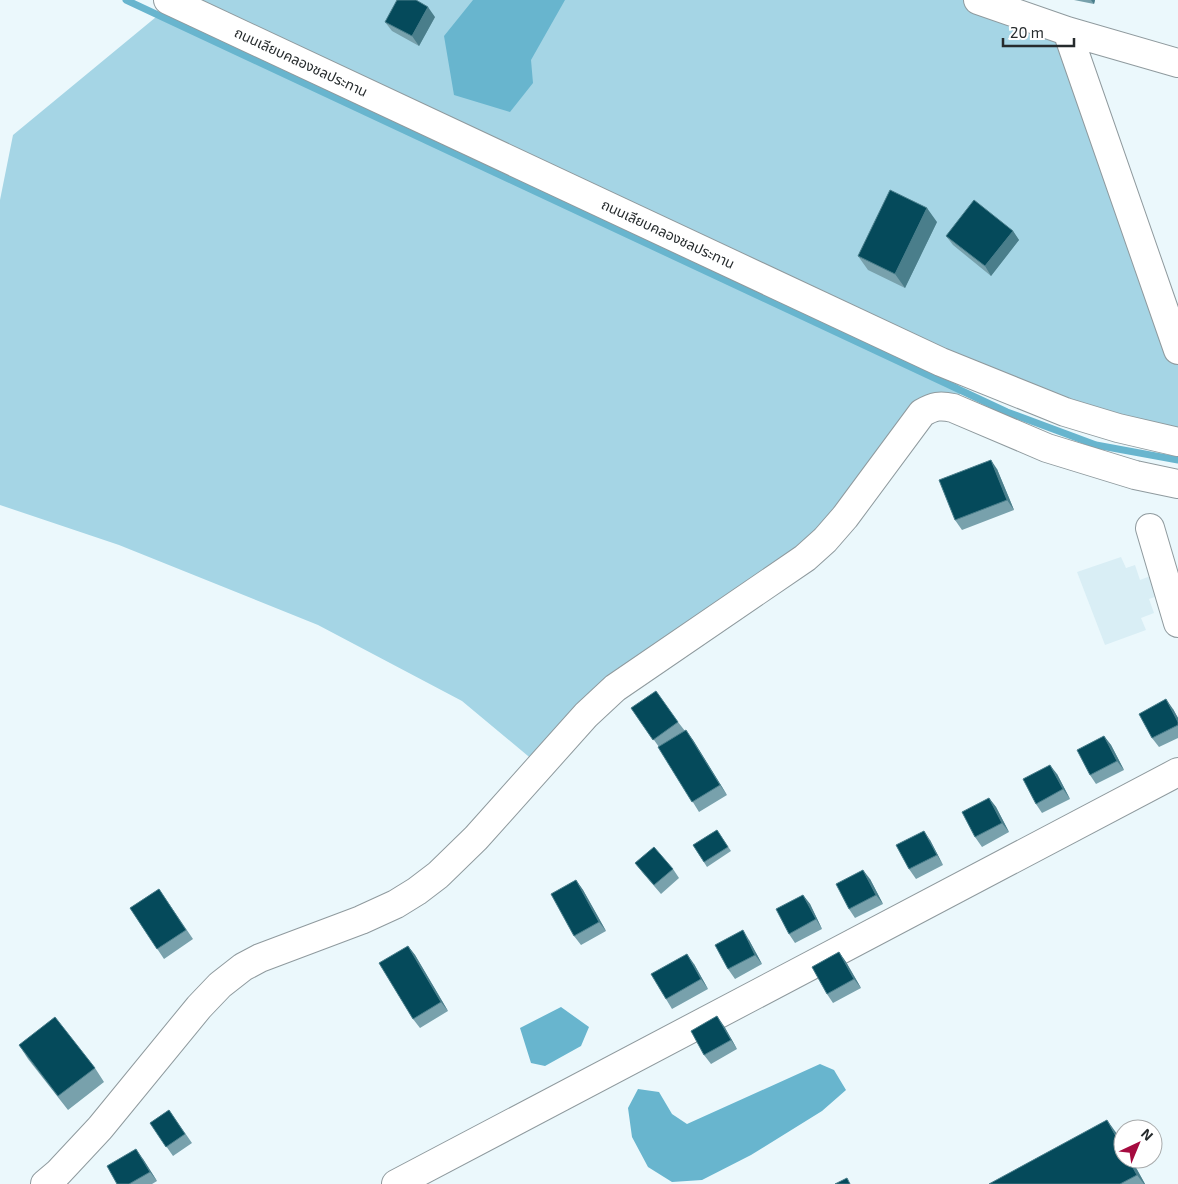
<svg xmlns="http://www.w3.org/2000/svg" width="1178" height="1184" viewBox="0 0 1178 1184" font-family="'Exo 2','Noto Sans Thai',sans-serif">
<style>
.built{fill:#d9eef5}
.green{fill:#a5d5e5}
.water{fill:#68b5ce}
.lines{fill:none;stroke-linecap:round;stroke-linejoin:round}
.stream{stroke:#68b5ce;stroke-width:7}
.minor-casing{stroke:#8f9a9e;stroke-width:30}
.minor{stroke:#fff;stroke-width:28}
.wall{fill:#78a1ac}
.shaded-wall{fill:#4a7e8b}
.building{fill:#054a5b;stroke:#4a7e8b}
.labels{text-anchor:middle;stroke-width:5;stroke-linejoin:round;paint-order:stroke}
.street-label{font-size:14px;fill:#262b2d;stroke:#fff}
</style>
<rect width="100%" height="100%" fill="#ebf8fc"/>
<path class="built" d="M 1121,557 L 1126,568 L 1135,565 L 1140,580 L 1153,575 L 1160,595 L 1149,599 L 1154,613 L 1141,618 L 1146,630 L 1105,645 L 1077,572 Z"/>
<path class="green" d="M 168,0 L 978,0 L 1067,31 L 1178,350 L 1178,442 L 941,363 L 962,390 L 953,408 L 941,405 L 845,517 L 540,766 L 462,701 L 318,625 L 119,545 L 0,505 L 0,200 L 13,135 L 173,3 Z"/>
<path class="water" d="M 473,0 L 565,0 L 531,60 L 533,83 L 510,112 L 454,95 L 444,36 Z
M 561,1007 L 589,1027 L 581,1046 L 545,1066 L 531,1063 L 520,1028 Z
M 820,1064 L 834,1070 L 846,1090 L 822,1111 L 751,1155 L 702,1180 L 672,1182 L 648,1167 L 632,1137 L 628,1108 L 638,1089 L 659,1092 L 672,1114 L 687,1124 Z"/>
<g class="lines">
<path class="stream" d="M 126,0 L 1007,412 L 1096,445 L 1178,460"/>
<defs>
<path id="minor" d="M 168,0 L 941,362 L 1065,412 L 1118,428 L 1178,442
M 978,0 L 1067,31 L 1178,63
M 1067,31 L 1178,350
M 1150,528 L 1178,623
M 45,1184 L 58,1173 L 100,1128 L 199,1007 L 220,985 L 243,967 L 260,958 L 361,920 L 396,904 L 417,891 L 438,875 L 476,838 L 586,715 L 615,688 L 805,558 L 825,540 L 845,517 L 922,413 C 934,406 940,405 953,408 L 1047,448 L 1135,475 L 1178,484
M 396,1184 L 1178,772"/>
</defs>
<use href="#minor" class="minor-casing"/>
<use href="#minor" class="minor"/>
</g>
<path class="wall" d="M 1074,0 L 1095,0 L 1094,4 Z
M 435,17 L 419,46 L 392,31 L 385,22 Z
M 937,222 L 905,288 L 868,270 L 858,256 Z
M 1013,231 L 1019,240 L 991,276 L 953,245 L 946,236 Z
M 997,469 L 1014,510 L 962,530 L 955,520 Z
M 631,708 L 678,722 L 685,731 L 693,740 L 727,795 L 699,812 L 659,747 Z
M 1173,709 L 1178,718 L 1178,738 L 1159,747 L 1152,738 Z
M 1104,736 L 1111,745 L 1124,770 L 1096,784 L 1090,775 Z
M 1057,774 L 1070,799 L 1042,813 L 1036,804 Z
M 989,798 L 996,807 L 1009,832 L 982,847 L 975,837 Z
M 717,830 L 731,851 L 707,867 L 693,845 Z
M 930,840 L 943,865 L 916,879 L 909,869 Z
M 635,863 L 673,869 L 679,878 L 661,894 L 642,872 Z
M 870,879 L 883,904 L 855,918 L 849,909 Z
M 576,880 L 583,890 L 606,931 L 581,945 L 574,936 Z
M 159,889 L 193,939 L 164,959 L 130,908 Z
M 803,895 L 810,904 L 822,929 L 795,943 L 789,934 Z
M 749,940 L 762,964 L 735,979 L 728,969 Z
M 408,946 L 415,955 L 448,1011 L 420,1028 L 413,1019 Z
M 839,952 L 846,962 L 861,988 L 833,1003 L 827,994 Z
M 694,964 L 708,989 L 672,1009 L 666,999 Z
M 724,1026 L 737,1049 L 711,1064 L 704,1055 Z
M 19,1045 L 95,1068 L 104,1082 L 68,1110 L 28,1059 Z
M 169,1110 L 192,1143 L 173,1156 L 150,1123 Z
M 1120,1138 L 1145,1184 L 989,1184 Z
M 143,1159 L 157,1181 L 152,1184 L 117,1184 Z"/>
<path class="shaded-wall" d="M 1091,0 L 1095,0 L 1094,4 Z
M 428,7 L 435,17 L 419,46 L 412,36 Z
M 927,208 L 937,222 L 905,288 L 895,274 Z
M 1013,231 L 1019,240 L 991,276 L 985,266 Z
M 991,460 L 997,469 L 1014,510 L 1007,500 Z
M 1166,699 L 1173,709 L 1178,718 L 1178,722 Z
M 686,730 L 693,740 L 727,795 L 720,785 Z
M 1104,736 L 1111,745 L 1124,770 L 1117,761 Z
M 1050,765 L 1057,774 L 1070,799 L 1063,789 Z
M 989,798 L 996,807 L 1009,832 L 1002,823 Z
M 924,831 L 930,840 L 943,865 L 937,855 Z
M 863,870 L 870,879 L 883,904 L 876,895 Z
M 576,880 L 583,890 L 606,931 L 599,922 Z
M 803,895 L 810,904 L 822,929 L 816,919 Z
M 743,930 L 749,940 L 762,964 L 755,955 Z
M 408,946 L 415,955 L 448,1011 L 441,1002 Z
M 839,952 L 846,962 L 861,988 L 854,979 Z
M 687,954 L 694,964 L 708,989 L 701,979 Z
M 717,1016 L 724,1026 L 737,1049 L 731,1040 Z
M 1107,1120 L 1120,1138 L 1123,1144 L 1123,1149 Z
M 136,1149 L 143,1159 L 157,1181 L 150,1172 Z
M 1128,1159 L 1131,1159 L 1145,1184 L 1144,1184 L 1137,1175 Z"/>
<path class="building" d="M 397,0 L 416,0 L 428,7 L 412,36 L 385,22 Z
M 890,190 L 927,208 L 895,274 L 858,256 Z
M 974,200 L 1013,231 L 985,266 L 946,236 Z
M 991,460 L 1007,500 L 955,520 L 939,480 Z
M 656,691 L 678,722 L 653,740 L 631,708 Z
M 1166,699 L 1178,722 L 1178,725 L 1152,738 L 1139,714 Z
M 686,730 L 720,785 L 692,802 L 658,747 Z
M 1104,736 L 1117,761 L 1090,775 L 1077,750 Z
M 1050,765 L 1063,789 L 1036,804 L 1023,779 Z
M 989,798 L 1002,823 L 975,837 L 962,812 Z
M 717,830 L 728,847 L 704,862 L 693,845 Z
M 924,831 L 937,855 L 909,869 L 896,845 Z
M 654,847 L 673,869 L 654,885 L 635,863 Z
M 863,870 L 876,895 L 849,909 L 836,884 Z
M 576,880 L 599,922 L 574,936 L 551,894 Z
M 159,889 L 186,930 L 157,949 L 130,908 Z
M 803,895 L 816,919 L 789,934 L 776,909 Z
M 743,930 L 755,955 L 728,969 L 715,945 Z
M 408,946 L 441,1002 L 413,1019 L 379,963 Z
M 839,952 L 854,979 L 827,994 L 812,967 Z
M 687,954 L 701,979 L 666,999 L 651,974 Z
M 717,1016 L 731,1040 L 704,1055 L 691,1031 Z
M 55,1017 L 95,1068 L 58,1096 L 19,1045 Z
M 169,1110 L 185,1134 L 166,1147 L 150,1123 Z
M 1107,1120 L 1123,1149 L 1123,1159 L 1128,1159 L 1137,1175 L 1120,1184 L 989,1184 Z
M 136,1149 L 150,1172 L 129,1184 L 117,1184 L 107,1166 Z
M 847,1178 L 850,1184 L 835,1184 Z"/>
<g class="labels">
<g class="street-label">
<text transform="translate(301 62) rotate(25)" y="5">ถนนเลียบคลองชลประทาน</text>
<text transform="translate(668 234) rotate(25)" y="5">ถนนเลียบคลองชลประทาน</text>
</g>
</g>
<g transform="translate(1138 1144) rotate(44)"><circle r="24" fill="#ffffff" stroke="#a8aaab"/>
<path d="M0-4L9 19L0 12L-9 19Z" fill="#a50b3f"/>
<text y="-8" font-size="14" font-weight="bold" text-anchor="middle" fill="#262b2d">N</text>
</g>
<path d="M1003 38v8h71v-8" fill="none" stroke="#262b2d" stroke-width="2.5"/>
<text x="1010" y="38" font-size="15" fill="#262b2d" stroke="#ffffff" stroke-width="4" paint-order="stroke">20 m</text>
</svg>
